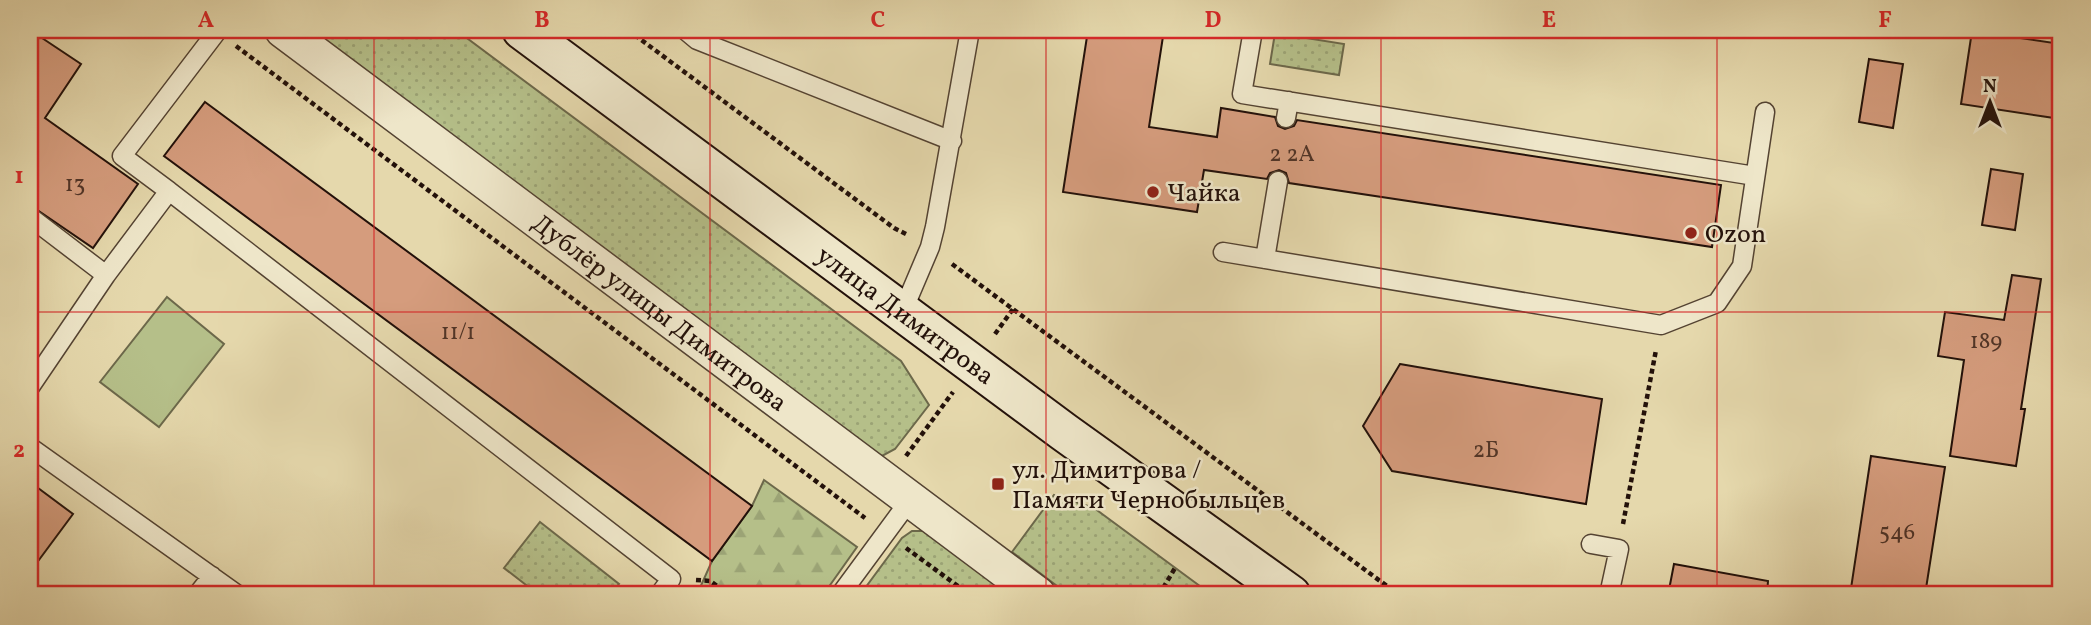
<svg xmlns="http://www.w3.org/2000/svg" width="2091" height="625" viewBox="0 0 2091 625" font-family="Vollkorn,serif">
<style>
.grass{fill:url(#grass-dots);stroke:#6c684a;stroke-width:2}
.forest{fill:url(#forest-firs);stroke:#6c684a;stroke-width:2}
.garden{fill:#b5bf89;stroke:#6c684a;stroke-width:2}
.building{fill:#d59c7d;stroke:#23110a;stroke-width:2}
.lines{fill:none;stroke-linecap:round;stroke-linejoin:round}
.service-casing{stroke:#544332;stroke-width:21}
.minor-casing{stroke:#544332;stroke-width:38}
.secondary-casing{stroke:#23110a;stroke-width:42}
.path{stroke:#23110a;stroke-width:4.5;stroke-dasharray:5 3.5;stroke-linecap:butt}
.service{stroke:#eee6c9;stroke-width:18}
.minor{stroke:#eee6c9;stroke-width:35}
.secondary{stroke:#eee6c9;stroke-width:38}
.grid{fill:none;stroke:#d62828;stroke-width:2;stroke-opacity:0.55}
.poi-dot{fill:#8f2418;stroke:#eee6c9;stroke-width:2.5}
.labels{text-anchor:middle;stroke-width:5;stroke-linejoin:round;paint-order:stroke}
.number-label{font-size:23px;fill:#503427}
.poi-label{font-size:26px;fill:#23110a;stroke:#eee6c9;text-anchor:start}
.street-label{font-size:26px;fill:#23110a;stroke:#eee6c9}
.neatline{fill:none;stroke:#d62828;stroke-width:2.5}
.grid-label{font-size:23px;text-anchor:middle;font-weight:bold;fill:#d62828}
</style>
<defs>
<pattern id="grass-dots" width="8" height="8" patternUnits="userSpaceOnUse" patternTransform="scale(1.75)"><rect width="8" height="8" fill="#b5bf89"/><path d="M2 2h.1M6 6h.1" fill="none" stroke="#9ba375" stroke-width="1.8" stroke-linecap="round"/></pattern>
<pattern id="forest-firs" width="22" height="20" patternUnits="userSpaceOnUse" patternTransform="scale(1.75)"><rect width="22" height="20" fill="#b5bf89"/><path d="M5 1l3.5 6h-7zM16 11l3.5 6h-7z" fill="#9ba375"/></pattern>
</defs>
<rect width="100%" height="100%" fill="#e5d8ac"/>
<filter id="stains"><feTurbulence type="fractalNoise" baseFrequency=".00286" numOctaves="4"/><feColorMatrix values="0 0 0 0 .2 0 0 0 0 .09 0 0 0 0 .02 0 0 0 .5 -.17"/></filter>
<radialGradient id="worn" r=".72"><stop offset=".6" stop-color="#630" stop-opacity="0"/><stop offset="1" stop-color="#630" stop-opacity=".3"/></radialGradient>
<path class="grass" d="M 308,30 L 456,30 L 901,361 L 929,405 L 895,449 L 880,457 Z
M 1275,33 L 1344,44 L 1339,75 L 1270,64 Z
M 1054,495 L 1094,508 L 1212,595 L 1069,595 L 1012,552 Z
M 540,522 L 619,584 L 610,595 L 539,595 L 504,568 Z
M 912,531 L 927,531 L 1013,595 L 860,595 L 902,538 Z"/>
<path class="forest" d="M 764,480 L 857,547 L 823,595 L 703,595 L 698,592 L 712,561 L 752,506 Z"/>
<path class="garden" d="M 167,297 L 224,344 L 159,427 L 100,382 Z"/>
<path class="building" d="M 30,30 L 81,64 L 45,118 L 138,184 L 93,248 L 30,205 Z
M 1088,30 L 1164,30 L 1149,127 L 1217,137 L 1221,108 L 1275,117 L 1278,126 L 1285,129 L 1294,126 L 1297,120 L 1721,185 L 1712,247 L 1289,183 L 1286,173 L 1279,170 L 1270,173 L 1267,179 L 1204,170 L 1197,212 L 1063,192 Z
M 1972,31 L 2061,44 L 2061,119 L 1961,104 Z
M 1869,59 L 1903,64 L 1893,128 L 1859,122 Z
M 205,102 L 752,506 L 712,561 L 164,156 Z
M 1991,169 L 2023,174 L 2015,230 L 1982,225 Z
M 2012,275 L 2041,279 L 2021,409 L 2025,409 L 2016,466 L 1950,456 L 1964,360 L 1938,356 L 1945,312 L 2004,320 Z
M 1400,364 L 1602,399 L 1586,504 L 1392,471 L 1363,426 Z
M 1871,456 L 1945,467 L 1925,595 L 1850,595 Z
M 30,482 L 73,514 L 30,572 Z
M 1674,564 L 1768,581 L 1767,595 L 1668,595 Z"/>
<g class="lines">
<defs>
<path id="service" d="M 685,30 L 697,40 L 952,141
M 1253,30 L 1242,94 L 1755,176
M 1286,118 L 1289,101
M 169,191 L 122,156 L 218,30
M 30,217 L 106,275 L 169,191 L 671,579 L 659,595
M 1223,252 L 1661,325 L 1717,303 L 1742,266 L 1765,112
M 1265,259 L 1278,181
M 902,313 L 930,247 L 935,227 L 970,30
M 30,387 L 106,275
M 30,447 L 238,595
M 1591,544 L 1619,549 L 1609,595
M 197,595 L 212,576
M 840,595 L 910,500"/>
<g id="minor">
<path id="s1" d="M 283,30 L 1038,595"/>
</g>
<g id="secondary">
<path id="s2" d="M 522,30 L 1064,432 L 1291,595"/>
</g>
</defs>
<use href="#service" class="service-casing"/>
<use href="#minor" class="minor-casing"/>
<use href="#secondary" class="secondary-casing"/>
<path class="path" d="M 628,30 L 894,228 L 906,234
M 236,46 L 865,518
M 952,264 L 1399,595
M 995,334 L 1013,309
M 906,456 L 953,392
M 1623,524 L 1656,350
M 906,548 L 970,595
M 696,580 L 710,581 L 730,595
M 1159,595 L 1175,568"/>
<use href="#service" class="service"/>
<use href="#minor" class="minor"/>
<use href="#secondary" class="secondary"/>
</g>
<path class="grid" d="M 374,30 L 374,595M 710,30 L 710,595M 1046,30 L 1046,595M 1381,30 L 1381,595M 1717,30 L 1717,595M 30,312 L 2061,312"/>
<g class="poi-dot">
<circle cx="1153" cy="192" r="7"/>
<circle cx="1691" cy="233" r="7"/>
<rect x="991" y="477" width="14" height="14" rx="3.5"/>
</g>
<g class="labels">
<g class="number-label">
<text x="1292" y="161">2 2А</text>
<text x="75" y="191">13</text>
<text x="458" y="339">11/1</text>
<text x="1986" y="348">189</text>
<text x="1486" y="457">2Б</text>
<text x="1897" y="539">546</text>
</g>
<g class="poi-label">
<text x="1167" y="201">Чайка</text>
<text x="1705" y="242">Ozon</text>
<text x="1012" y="478">ул. Димитрова /<tspan x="1012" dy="30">Памяти Чернобыльцев</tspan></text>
</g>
<g class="street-label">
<text dy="9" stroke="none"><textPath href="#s1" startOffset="471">Дублёр улицы Димитрова</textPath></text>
<text dy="9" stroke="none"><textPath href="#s2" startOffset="478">улица Димитрова</textPath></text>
</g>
</g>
<rect width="2091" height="625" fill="none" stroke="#e5d8ac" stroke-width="77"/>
<g transform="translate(1990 102)" stroke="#eee6c9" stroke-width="5" paint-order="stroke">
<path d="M0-5L12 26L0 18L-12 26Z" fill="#23110a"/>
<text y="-10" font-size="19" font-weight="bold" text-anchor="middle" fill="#23110a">N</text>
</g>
<rect x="38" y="38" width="2014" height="548" class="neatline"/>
<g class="grid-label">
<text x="206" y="27">A</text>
<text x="542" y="27">B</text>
<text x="878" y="27">C</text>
<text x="1213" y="27">D</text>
<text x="1549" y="27">E</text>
<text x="1885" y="27">F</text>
<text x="19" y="183">1</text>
<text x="19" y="457">2</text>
</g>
<rect width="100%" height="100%" filter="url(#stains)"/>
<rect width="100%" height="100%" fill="url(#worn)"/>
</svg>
